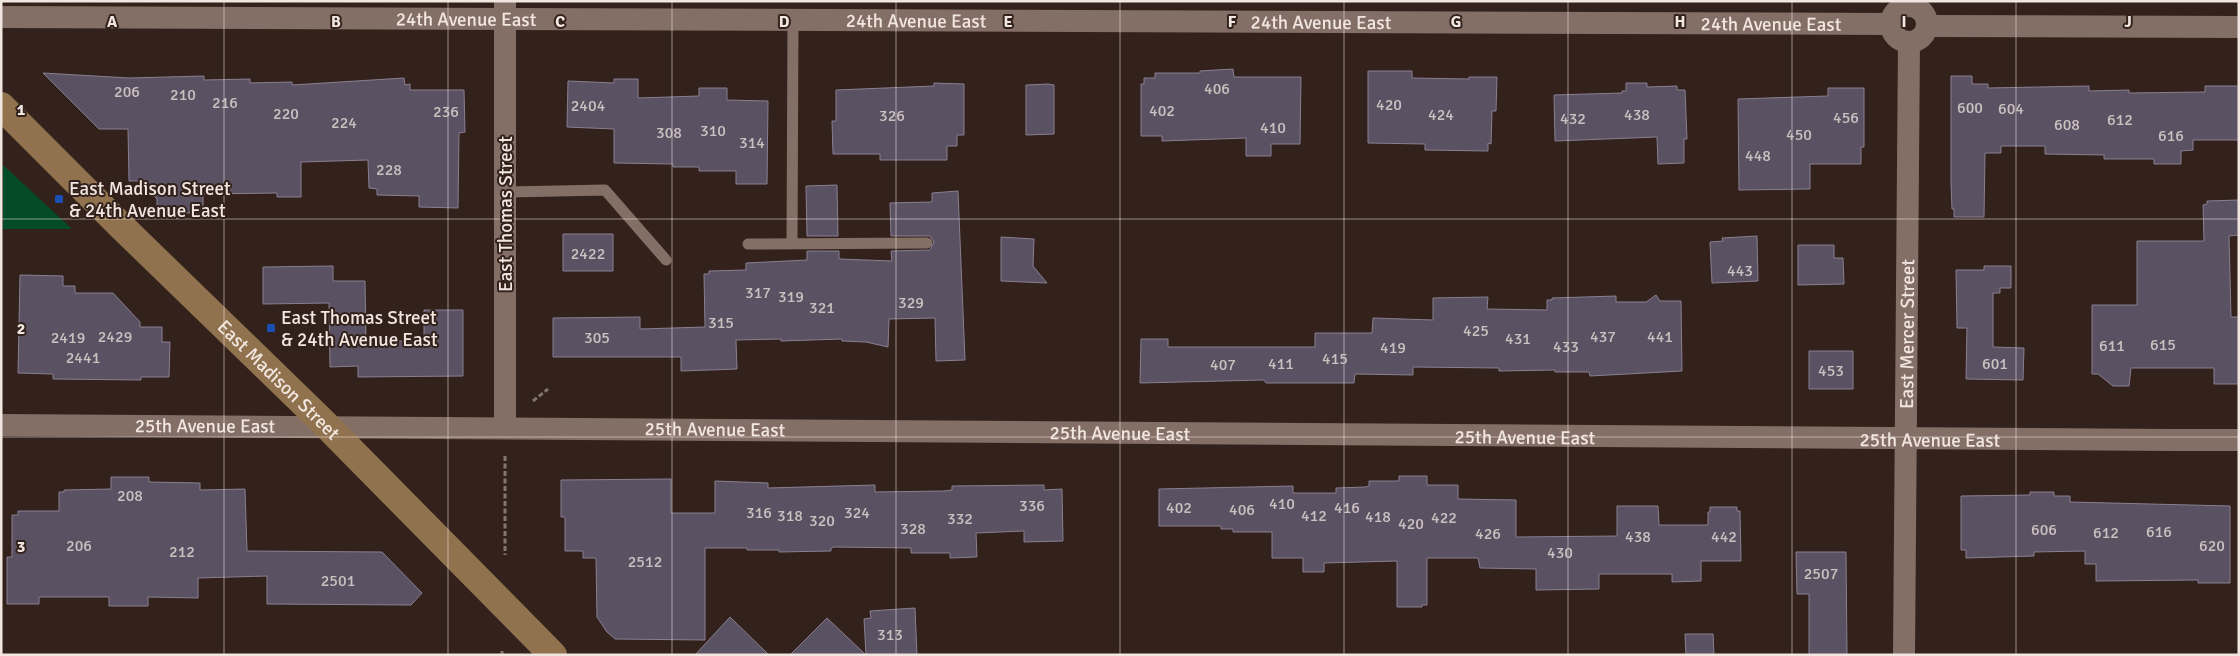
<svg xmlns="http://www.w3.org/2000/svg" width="2240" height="656" viewBox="0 0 2240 656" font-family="Signika,sans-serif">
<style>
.green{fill:#044c27}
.building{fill:#5a5262;stroke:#897f92}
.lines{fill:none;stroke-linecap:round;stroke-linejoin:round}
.path{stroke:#83746e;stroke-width:3;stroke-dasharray:5 2.5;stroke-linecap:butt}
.lane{stroke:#846f67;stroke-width:11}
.street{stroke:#846f67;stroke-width:22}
.secondary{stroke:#90734e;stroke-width:28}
.grid{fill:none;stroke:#f2e6e1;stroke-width:1;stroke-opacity:0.55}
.transit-dot{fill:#1a4fb4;stroke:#33221b;stroke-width:2}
.labels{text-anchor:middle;stroke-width:4;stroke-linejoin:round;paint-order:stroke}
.number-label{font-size:16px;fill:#ccc1c1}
.street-label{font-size:19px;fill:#f2e6e1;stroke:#33221b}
.poi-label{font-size:19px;fill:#f2e6e1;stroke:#33221b;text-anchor:start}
.grid-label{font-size:16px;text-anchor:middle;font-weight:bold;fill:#f2e6e1;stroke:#33221b;stroke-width:4;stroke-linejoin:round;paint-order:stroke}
</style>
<rect width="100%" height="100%" fill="#33221b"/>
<path class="green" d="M 3,165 L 72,229 L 3,229 Z"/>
<path class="building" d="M 1233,69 L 1234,77 L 1301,77 L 1300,144 L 1271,144 L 1271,156 L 1246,156 L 1246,138 L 1162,141 L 1162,136 L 1141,136 L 1141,84 L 1144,84 L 1144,78 L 1155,78 L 1155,73 L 1200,73 L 1200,71 Z
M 1368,71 L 1412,71 L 1412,78 L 1469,79 L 1469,77 L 1497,77 L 1496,111 L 1492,111 L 1491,144 L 1488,143 L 1488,151 L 1425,150 L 1425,144 L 1368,143 Z
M 43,73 L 129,78 L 204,76 L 204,80 L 250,79 L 250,83 L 292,82 L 292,85 L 404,78 L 405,85 L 410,84 L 410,90 L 464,90 L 465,132 L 459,133 L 458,208 L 419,207 L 419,196 L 377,195 L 377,189 L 369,188 L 368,160 L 301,162 L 301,197 L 277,197 L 277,193 L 203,194 L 203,213 L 183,213 L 177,219 L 166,208 L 157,208 L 157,199 L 139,181 L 129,181 L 128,129 L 99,129 Z
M 1951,76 L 1972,76 L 1972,84 L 1988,84 L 1988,88 L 2089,86 L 2089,91 L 2129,90 L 2129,93 L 2205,92 L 2205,86 L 2239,86 L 2239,140 L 2193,140 L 2193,150 L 2181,151 L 2181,164 L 2154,164 L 2154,159 L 2104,159 L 2104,155 L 2045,154 L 2045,146 L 2001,146 L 2001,153 L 1985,153 L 1984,217 L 1954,217 L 1954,209 L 1952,209 L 1951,183 Z
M 614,79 L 638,79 L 638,98 L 699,96 L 699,88 L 727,88 L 727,100 L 768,101 L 767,184 L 736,184 L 736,171 L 699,171 L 699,167 L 673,167 L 673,164 L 614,163 L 614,129 L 567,127 L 568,81 L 614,83 Z
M 934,83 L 964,84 L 964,135 L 957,135 L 957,146 L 947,146 L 947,160 L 880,160 L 880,154 L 833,154 L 832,121 L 836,121 L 836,90 L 934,86 Z
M 1626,83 L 1647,83 L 1647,87 L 1677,86 L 1677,90 L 1685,90 L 1687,139 L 1684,139 L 1684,163 L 1658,164 L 1657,137 L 1555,141 L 1554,95 L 1622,93 L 1622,91 L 1626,91 Z
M 1048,84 L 1054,85 L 1054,134 L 1026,135 L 1026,85 Z
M 1828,88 L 1864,88 L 1864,147 L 1861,147 L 1861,164 L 1810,164 L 1810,189 L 1739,190 L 1738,99 L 1828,96 Z
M 837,185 L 838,236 L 807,236 L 806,186 Z
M 958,191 L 965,360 L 936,361 L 935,318 L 889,319 L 888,347 L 866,342 L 842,341 L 842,339 L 781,341 L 781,339 L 736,340 L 737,369 L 681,371 L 681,357 L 553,357 L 553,318 L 640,317 L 640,329 L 705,327 L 704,274 L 709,274 L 709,271 L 746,270 L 746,263 L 807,260 L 807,251 L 839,251 L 839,259 L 892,261 L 891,251 L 930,250 L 934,242 L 930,236 L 891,236 L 890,203 L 932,202 L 932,193 Z
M 2239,200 L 2239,235 L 2229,236 L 2231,317 L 2239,317 L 2239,384 L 2214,384 L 2214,368 L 2131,368 L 2129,386 L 2113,386 L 2098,374 L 2092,374 L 2092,305 L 2137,305 L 2137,241 L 2204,241 L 2203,205 L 2207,204 L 2207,201 Z
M 563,234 L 613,234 L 613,271 L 563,271 Z
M 1757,236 L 1758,281 L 1712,283 L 1710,242 L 1723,241 L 1722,238 Z
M 1001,237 L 1034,239 L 1033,266 L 1047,283 L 1001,281 Z
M 1798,245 L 1834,245 L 1834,258 L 1843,258 L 1844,284 L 1798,285 Z
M 333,266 L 333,281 L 365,281 L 366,341 L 424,341 L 424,310 L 463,310 L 463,376 L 358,377 L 358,366 L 330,367 L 329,303 L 263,304 L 263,267 Z
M 1984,266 L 2011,266 L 2011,288 L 2000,288 L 2000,293 L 1993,293 L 1993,347 L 2024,348 L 2023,380 L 1966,379 L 1967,328 L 1957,328 L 1956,270 L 1984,270 Z
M 20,275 L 63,276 L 63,286 L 75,286 L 75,293 L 113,293 L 140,322 L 140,327 L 162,327 L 162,342 L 170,342 L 169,377 L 141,377 L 141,380 L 53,379 L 53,374 L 18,373 Z
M 1656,295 L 1660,301 L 1681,301 L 1682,371 L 1590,376 L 1589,372 L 1555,372 L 1555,370 L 1499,371 L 1499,368 L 1413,367 L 1413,375 L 1355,374 L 1354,383 L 1266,383 L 1264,380 L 1140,383 L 1141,339 L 1168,339 L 1168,347 L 1315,347 L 1315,333 L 1372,333 L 1373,318 L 1433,320 L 1433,298 L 1488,297 L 1487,309 L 1547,310 L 1547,300 L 1552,300 L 1552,298 L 1616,296 L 1616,302 L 1646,302 Z
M 1809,351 L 1853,351 L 1853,389 L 1809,389 Z
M 1399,476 L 1427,476 L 1427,485 L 1458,485 L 1458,499 L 1516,500 L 1516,537 L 1617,536 L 1617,506 L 1658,506 L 1659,525 L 1708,525 L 1708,512 L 1710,512 L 1710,507 L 1737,507 L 1737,511 L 1740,511 L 1741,561 L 1701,561 L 1701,581 L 1672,582 L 1672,574 L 1599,574 L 1599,589 L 1536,590 L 1536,569 L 1480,568 L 1478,558 L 1427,558 L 1427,605 L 1422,605 L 1422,607 L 1397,607 L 1397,561 L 1324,563 L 1324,572 L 1303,572 L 1303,558 L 1272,558 L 1272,532 L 1233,532 L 1233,529 L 1221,529 L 1221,526 L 1159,526 L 1159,489 L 1293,486 L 1293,493 L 1336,493 L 1336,488 L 1365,487 L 1369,486 L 1369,481 L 1399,481 Z
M 111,477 L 149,477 L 149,482 L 200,483 L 200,490 L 245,489 L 247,551 L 382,552 L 422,593 L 411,605 L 267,604 L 267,576 L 198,578 L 198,598 L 148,597 L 148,606 L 109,606 L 109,597 L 39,597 L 39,604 L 7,604 L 7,557 L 12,557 L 12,515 L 18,515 L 18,511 L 59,511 L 59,492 L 64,492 L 64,490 L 111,489 Z
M 671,479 L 671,513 L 715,513 L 715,481 L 768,483 L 768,488 L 875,485 L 875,492 L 944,491 L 952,490 L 952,486 L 1044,485 L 1044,490 L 1062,489 L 1063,541 L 1024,542 L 1024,531 L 976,533 L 977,557 L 950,558 L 950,553 L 911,553 L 911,548 L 834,547 L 831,548 L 831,551 L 779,552 L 779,550 L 747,550 L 747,548 L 705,548 L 705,640 L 615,639 L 607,632 L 597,617 L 596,558 L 583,558 L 583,551 L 565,551 L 565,517 L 561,517 L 561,480 Z
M 2030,492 L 2054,492 L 2054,496 L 2070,496 L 2070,502 L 2230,506 L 2230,583 L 2198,583 L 2198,580 L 2096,581 L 2096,564 L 2085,564 L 2085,551 L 2034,552 L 2034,556 L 1966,558 L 1966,550 L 1961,550 L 1961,496 L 2030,495 Z
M 1796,552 L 1846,552 L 1847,655 L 1809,655 L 1809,594 L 1797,594 Z
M 915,608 L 917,655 L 790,655 L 827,618 L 866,655 L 864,619 L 871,618 L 870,611 Z
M 730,617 L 769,655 L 695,655 Z
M 1685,634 L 1713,634 L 1714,655 L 1686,655 Z"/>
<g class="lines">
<path class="path" d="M 533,401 L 548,389
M 505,456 L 505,555
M 502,655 L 502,651"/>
<path class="lane" d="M 506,192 L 605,190 L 666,260
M 748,244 L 927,243
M 792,244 L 793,21"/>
<g class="street">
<path d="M 505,1 L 505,426"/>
<circle cx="1909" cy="24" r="18"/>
<path id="s1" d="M 1,17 L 1891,24"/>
<path d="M 1927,26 L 2239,27"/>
<path id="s2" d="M 1,425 C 747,425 1493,441 2239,440"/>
<path id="s3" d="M 1904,655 L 1909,42"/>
</g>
<path class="secondary" id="s4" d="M 1,106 L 121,226 L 325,424 L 553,655"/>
</g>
<path class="grid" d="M 224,1 L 224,655M 448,1 L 448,655M 672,1 L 672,655M 896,1 L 896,655M 1120,1 L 1120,655M 1344,1 L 1344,655M 1568,1 L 1568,655M 1792,1 L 1792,655M 2016,1 L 2016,655M 1,219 L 2239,219M 1,437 L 2239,437"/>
<g class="transit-dot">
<rect x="54" y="194" width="10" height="10" rx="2.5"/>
<rect x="266" y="323" width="10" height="10" rx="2.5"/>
</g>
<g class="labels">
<g class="number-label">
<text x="1217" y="94">406</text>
<text x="127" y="97">206</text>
<text x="183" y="100">210</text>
<text x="225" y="108">216</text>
<text x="1389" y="110">420</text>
<text x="588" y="111">2404</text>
<text x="1970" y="113">600</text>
<text x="2011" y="114">604</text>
<text x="1162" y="116">402</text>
<text x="446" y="117">236</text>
<text x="286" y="119">220</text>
<text x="1441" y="120">424</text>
<text x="1637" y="120">438</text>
<text x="892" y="121">326</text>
<text x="1846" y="123">456</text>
<text x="1573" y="124">432</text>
<text x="2120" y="125">612</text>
<text x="344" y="128">224</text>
<text x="2067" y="130">608</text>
<text x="1273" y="133">410</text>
<text x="713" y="136">310</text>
<text x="669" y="138">308</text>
<text x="1799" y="140">450</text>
<text x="2171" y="141">616</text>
<text x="752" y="148">314</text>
<text x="1758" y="161">448</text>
<text x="389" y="175">228</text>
<text x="588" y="259">2422</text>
<text x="1740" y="276">443</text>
<text x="758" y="298">317</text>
<text x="791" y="302">319</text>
<text x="911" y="308">329</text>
<text x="822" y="313">321</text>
<text x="721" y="328">315</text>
<text x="1476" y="336">425</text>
<text x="115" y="342">2429</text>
<text x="1603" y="342">437</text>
<text x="1660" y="342">441</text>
<text x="68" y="343">2419</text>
<text x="597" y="343">305</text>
<text x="1518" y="344">431</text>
<text x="2163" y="350">615</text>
<text x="2112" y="351">611</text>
<text x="1566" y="352">433</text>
<text x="1393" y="353">419</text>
<text x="83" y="363">2441</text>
<text x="1335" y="364">415</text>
<text x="1281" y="369">411</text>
<text x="1995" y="369">601</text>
<text x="1223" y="370">407</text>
<text x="1831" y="376">453</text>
<text x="130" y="501">208</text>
<text x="1282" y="509">410</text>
<text x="1032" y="511">336</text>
<text x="1179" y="513">402</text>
<text x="1347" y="513">416</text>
<text x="1242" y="515">406</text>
<text x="759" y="518">316</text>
<text x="857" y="518">324</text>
<text x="790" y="521">318</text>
<text x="1314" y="521">412</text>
<text x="1378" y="522">418</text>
<text x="1444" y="523">422</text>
<text x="960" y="524">332</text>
<text x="822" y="526">320</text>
<text x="1411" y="529">420</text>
<text x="913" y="534">328</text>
<text x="2044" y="535">606</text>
<text x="2159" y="537">616</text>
<text x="2106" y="538">612</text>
<text x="1488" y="539">426</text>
<text x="1638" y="542">438</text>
<text x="1724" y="542">442</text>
<text x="79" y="551">206</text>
<text x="2212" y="551">620</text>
<text x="182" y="557">212</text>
<text x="1560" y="558">430</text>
<text x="645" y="567">2512</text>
<text x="1821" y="579">2507</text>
<text x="338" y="586">2501</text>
<text x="890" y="640">313</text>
</g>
<g class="street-label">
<text dy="7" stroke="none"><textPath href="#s1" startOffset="465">24th Avenue East</textPath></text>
<text dy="7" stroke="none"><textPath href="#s1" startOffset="915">24th Avenue East</textPath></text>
<text dy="7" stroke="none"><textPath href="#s1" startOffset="1320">24th Avenue East</textPath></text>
<text dy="7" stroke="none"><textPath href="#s1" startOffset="1770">24th Avenue East</textPath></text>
<text transform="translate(505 214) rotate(-90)" y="7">East Thomas Street</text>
<text dy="7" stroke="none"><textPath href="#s3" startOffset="321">East Mercer Street</textPath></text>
<text dy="7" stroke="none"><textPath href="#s4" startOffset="390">East Madison Street</textPath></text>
<text dy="7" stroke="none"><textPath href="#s2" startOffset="204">25th Avenue East</textPath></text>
<text dy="7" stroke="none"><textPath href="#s2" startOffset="714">25th Avenue East</textPath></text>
<text dy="7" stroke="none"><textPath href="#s2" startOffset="1119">25th Avenue East</textPath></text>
<text dy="7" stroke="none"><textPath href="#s2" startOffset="1524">25th Avenue East</textPath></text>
<text dy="7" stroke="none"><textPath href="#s2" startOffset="1929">25th Avenue East</textPath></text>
</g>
<g class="poi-label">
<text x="69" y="195">East Madison Street<tspan x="69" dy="22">&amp; 24th Avenue East</tspan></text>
<text x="281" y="324">East Thomas Street<tspan x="281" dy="22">&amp; 24th Avenue East</tspan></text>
</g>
</g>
<g class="grid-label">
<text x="112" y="27">A</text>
<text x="336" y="27">B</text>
<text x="560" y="27">C</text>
<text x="784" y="27">D</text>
<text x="1008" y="27">E</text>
<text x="1232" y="27">F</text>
<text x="1456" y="27">G</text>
<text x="1680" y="27">H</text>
<text x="1904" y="27">I</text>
<text x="2128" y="27">J</text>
<text x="21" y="115">1</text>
<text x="21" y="334">2</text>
<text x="21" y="552">3</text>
</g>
<rect width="2240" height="656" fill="none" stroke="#f2e6e1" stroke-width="5"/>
</svg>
